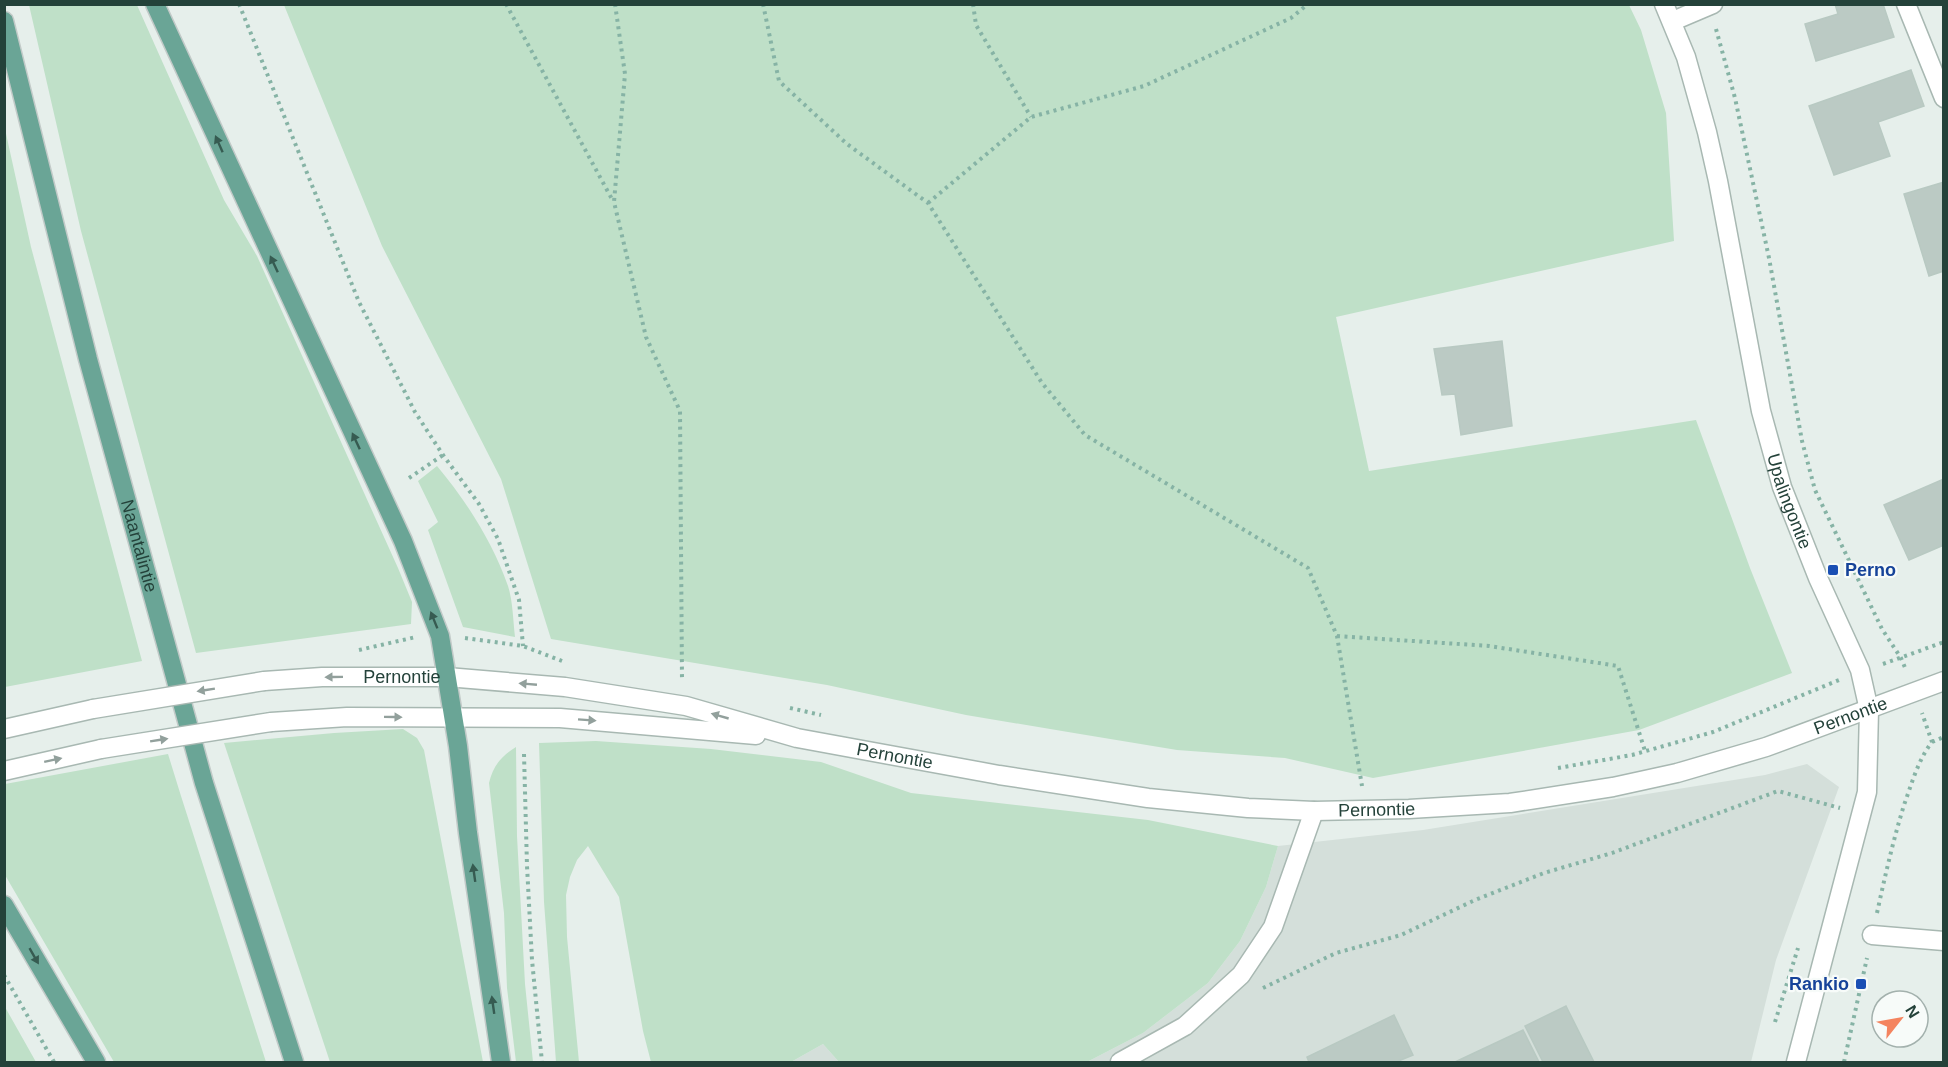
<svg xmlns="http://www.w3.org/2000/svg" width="1948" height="1067" viewBox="0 0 1948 1067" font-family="Helvetica,sans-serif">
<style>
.built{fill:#d4dfda}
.green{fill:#bfe0c8}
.building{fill:#bbcac4;stroke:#b8c9c2;stroke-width:1.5}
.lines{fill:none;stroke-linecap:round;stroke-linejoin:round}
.minor-casing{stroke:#a8b8b2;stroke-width:21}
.major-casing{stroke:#c2cac8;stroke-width:21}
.path{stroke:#86b3a5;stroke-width:4;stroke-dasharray:3 4.5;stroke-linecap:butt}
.minor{stroke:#fff;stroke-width:18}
.major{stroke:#6aa596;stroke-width:18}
.minor-bridge-casing{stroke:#a8b8b2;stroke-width:21;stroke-linecap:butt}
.minor-bridge{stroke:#fff;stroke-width:18}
.oneway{fill:#365b51}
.oneway2{fill:#92a09c}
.transit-dot{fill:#1a4fb4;stroke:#f7fbf9;stroke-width:2}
.labels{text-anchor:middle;stroke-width:4.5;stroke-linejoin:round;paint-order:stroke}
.street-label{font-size:18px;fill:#24423a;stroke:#f7fbf9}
.transit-label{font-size:18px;font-weight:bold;fill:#164399;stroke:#f7fbf9;text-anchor:start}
</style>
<rect width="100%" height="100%" fill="#e6efeb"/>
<path class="built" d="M 1807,764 L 1839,787 L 1776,960 L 1751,1062 L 1087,1062 L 1143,1033 L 1208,983 L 1240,941 L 1266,887 L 1278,846 L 1423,830 L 1765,775 Z
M 823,1044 L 839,1062 L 791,1062 Z"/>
<path class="green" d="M 29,5 L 137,5 L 224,200 L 257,256 L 398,568 L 412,602 L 411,624 L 196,653 L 81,231 Z
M 284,5 L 1629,5 L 1641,30 L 1666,113 L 1674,241 L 1336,317 L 1369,471 L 1696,420 L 1750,568 L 1792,673 L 1639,730 L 1373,778 L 1285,758 L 1177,750 L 1074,733 L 966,715 L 827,685 L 551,639 L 501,479 L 382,246 Z
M 5,129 L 31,247 L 142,661 L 5,687 Z
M 437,466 C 467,502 492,541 508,586 C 513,602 513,620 515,637 L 463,627 L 428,530 L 438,522 L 418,481 Z
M 403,729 L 417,738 L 424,750 L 483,1062 L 330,1062 L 224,743 L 334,733 Z
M 596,741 L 711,749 L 821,762 L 911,793 L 1148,820 L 1278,846 L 1266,887 L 1240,941 L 1208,983 L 1143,1033 L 1087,1062 L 839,1062 L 823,1044 L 791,1062 L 651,1062 L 643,1031 L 619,897 L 588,846 L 577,860 L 570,877 L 566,895 L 567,937 L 579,1062 L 556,1062 L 544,902 L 539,743 Z
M 516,747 L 517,836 L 525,984 L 533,1062 L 516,1062 L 507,988 L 504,913 L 489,783 C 493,766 501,756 516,747 Z
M 168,754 L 181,796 L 266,1062 L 114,1062 L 5,875 L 5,784 Z
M 4,1007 L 5,1007 L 36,1062 L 5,1062 Z"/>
<path class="building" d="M 1835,4 L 1883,4 L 1894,37 L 1816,61 L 1805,24 L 1838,14 Z
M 1911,70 L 1924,106 L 1878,122 L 1890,156 L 1834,175 L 1809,106 Z
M 1944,182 L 1944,271 L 1929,276 L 1904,194 Z
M 1502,341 L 1512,426 L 1461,435 L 1455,394 L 1442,395 L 1434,349 Z
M 1944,479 L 1944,545 L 1909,560 L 1884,505 Z
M 1566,1006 L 1594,1062 L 1543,1062 L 1525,1026 Z
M 1394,1015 L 1413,1055 L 1396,1062 L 1309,1062 L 1307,1057 Z
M 1523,1030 L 1539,1062 L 1455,1062 Z"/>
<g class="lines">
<defs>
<g id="minor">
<path id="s1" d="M 1664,4 L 1686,57 L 1707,132 L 1718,181 L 1761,411 L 1782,487 L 1818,578 L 1860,670 L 1869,710 L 1867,792 L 1796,1062"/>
<path d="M 1906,4 L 1944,98"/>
<path d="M 1673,21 L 1713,4"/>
<path id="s2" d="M 264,681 L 322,677 L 447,677 L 565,687 L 686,706 L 797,738 L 999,775 L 1148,798 L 1248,808 L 1314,811 L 1409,809 L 1510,803 L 1613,787 L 1677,773 L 1766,747 L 1944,681"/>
<path d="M 271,722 L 347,717 L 560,718 L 756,735"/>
<path d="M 4,729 L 93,709"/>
<path d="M 4,771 L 101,749"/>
<path d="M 1872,935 L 1944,941"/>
<path d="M 1120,1062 L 1185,1026 L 1241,975 L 1273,927 L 1314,811"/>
</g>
<g id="major">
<path d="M 155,4 L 403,541 L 440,636 L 458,746 L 468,833 L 501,1062"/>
<path id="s3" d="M 4,21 L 88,359 L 204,783 L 294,1062"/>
<path d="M 4,905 L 96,1062"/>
</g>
</defs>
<use href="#minor" class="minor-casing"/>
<use href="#major" class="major-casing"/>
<path class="path" d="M 239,4 L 359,302 L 415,412 L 443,455 L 479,504 L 498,539 L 519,600 L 523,646
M 506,4 L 613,201
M 615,4 L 625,74 L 614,202 L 646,337 L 680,411 L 682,681
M 763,4 L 779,81 L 847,144 L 928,203 L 1042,383 L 1085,435 L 1308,568 L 1337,636 L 1362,786
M 973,4 L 976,25 L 1031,117
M 1716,29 L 1735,98 L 1769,258 L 1802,441 L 1815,490 L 1882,629 L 1901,658 L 1906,670
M 928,203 L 1031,117 L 1144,86 L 1291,18 L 1308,4
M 409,478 L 443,455
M 1337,636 L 1489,646 L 1618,666 L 1645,751
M 465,638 L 523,646 L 562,661
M 359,650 L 416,637
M 1883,664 L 1944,642
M 790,708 L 821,715
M 1932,742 L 1944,737
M 524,754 L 527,866 L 532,960 L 542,1062
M 1558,768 L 1632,755 L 1713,732 L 1839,680
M 1877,913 C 1885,876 1893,841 1904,805 C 1912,783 1918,760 1932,742 L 1922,713
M 4,975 L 54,1062
M 1263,988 L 1336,953 L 1401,935 L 1475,900 L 1544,873 L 1612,853 L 1778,791 L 1840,808
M 1775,1022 L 1798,948
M 1844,1062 L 1867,958"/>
<use href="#minor" class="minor"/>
<use href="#major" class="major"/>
<defs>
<path id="minor-bridge" d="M 93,709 L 264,681
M 101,749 L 271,722"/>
</defs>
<use href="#minor-bridge" class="minor-bridge-casing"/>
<use href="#minor-bridge" class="minor-bridge"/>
</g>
<defs><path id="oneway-solid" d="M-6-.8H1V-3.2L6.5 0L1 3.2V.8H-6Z" transform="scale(1.5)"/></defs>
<g class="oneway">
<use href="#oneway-solid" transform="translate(219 144) rotate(-114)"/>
<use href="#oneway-solid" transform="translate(274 264) rotate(-115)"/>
<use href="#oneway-solid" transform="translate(356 441) rotate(-115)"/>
<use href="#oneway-solid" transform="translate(434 620) rotate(-112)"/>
<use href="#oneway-solid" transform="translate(474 873) rotate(-98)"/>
<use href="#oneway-solid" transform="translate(34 956) rotate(60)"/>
<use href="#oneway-solid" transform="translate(493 1005) rotate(-98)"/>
</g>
<g class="oneway2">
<use href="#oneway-solid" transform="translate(334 677) rotate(179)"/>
<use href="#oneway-solid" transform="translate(528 684) rotate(-175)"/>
<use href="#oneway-solid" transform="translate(206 690) rotate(171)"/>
<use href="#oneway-solid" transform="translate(720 716) rotate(-164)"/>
<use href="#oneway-solid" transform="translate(393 717) rotate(1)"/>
<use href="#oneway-solid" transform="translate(587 720) rotate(4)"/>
<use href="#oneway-solid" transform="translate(159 740) rotate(-9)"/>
<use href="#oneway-solid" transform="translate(53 760) rotate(-12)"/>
</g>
<g class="transit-dot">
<rect x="1827" y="564" width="12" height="12" rx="3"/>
<rect x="1855" y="978" width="12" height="12" rx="3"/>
</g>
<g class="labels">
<g class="street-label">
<text dy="6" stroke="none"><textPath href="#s1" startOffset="514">Upalingontie</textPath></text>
<text dy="6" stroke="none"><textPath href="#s3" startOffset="542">Naantalintie</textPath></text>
<text dy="6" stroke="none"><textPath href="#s2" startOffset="138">Pernontie</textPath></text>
<text dy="6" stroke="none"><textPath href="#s2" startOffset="1611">Pernontie</textPath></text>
<text dy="6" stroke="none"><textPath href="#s2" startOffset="639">Pernontie</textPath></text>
<text dy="6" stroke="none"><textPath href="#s2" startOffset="1125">Pernontie</textPath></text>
</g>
<g class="transit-label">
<text x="1845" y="576">Perno</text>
<text x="1849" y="990" text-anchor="end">Rankio</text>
</g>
</g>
<rect width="1948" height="1067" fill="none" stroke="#24423a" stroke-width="12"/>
<g transform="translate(1900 1019) rotate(59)"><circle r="28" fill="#f7fbf9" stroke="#a3b1ad" stroke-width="1.5"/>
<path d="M0-4.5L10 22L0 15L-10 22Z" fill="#f4845f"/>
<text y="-9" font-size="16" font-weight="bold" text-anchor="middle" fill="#24423a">N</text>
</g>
</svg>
